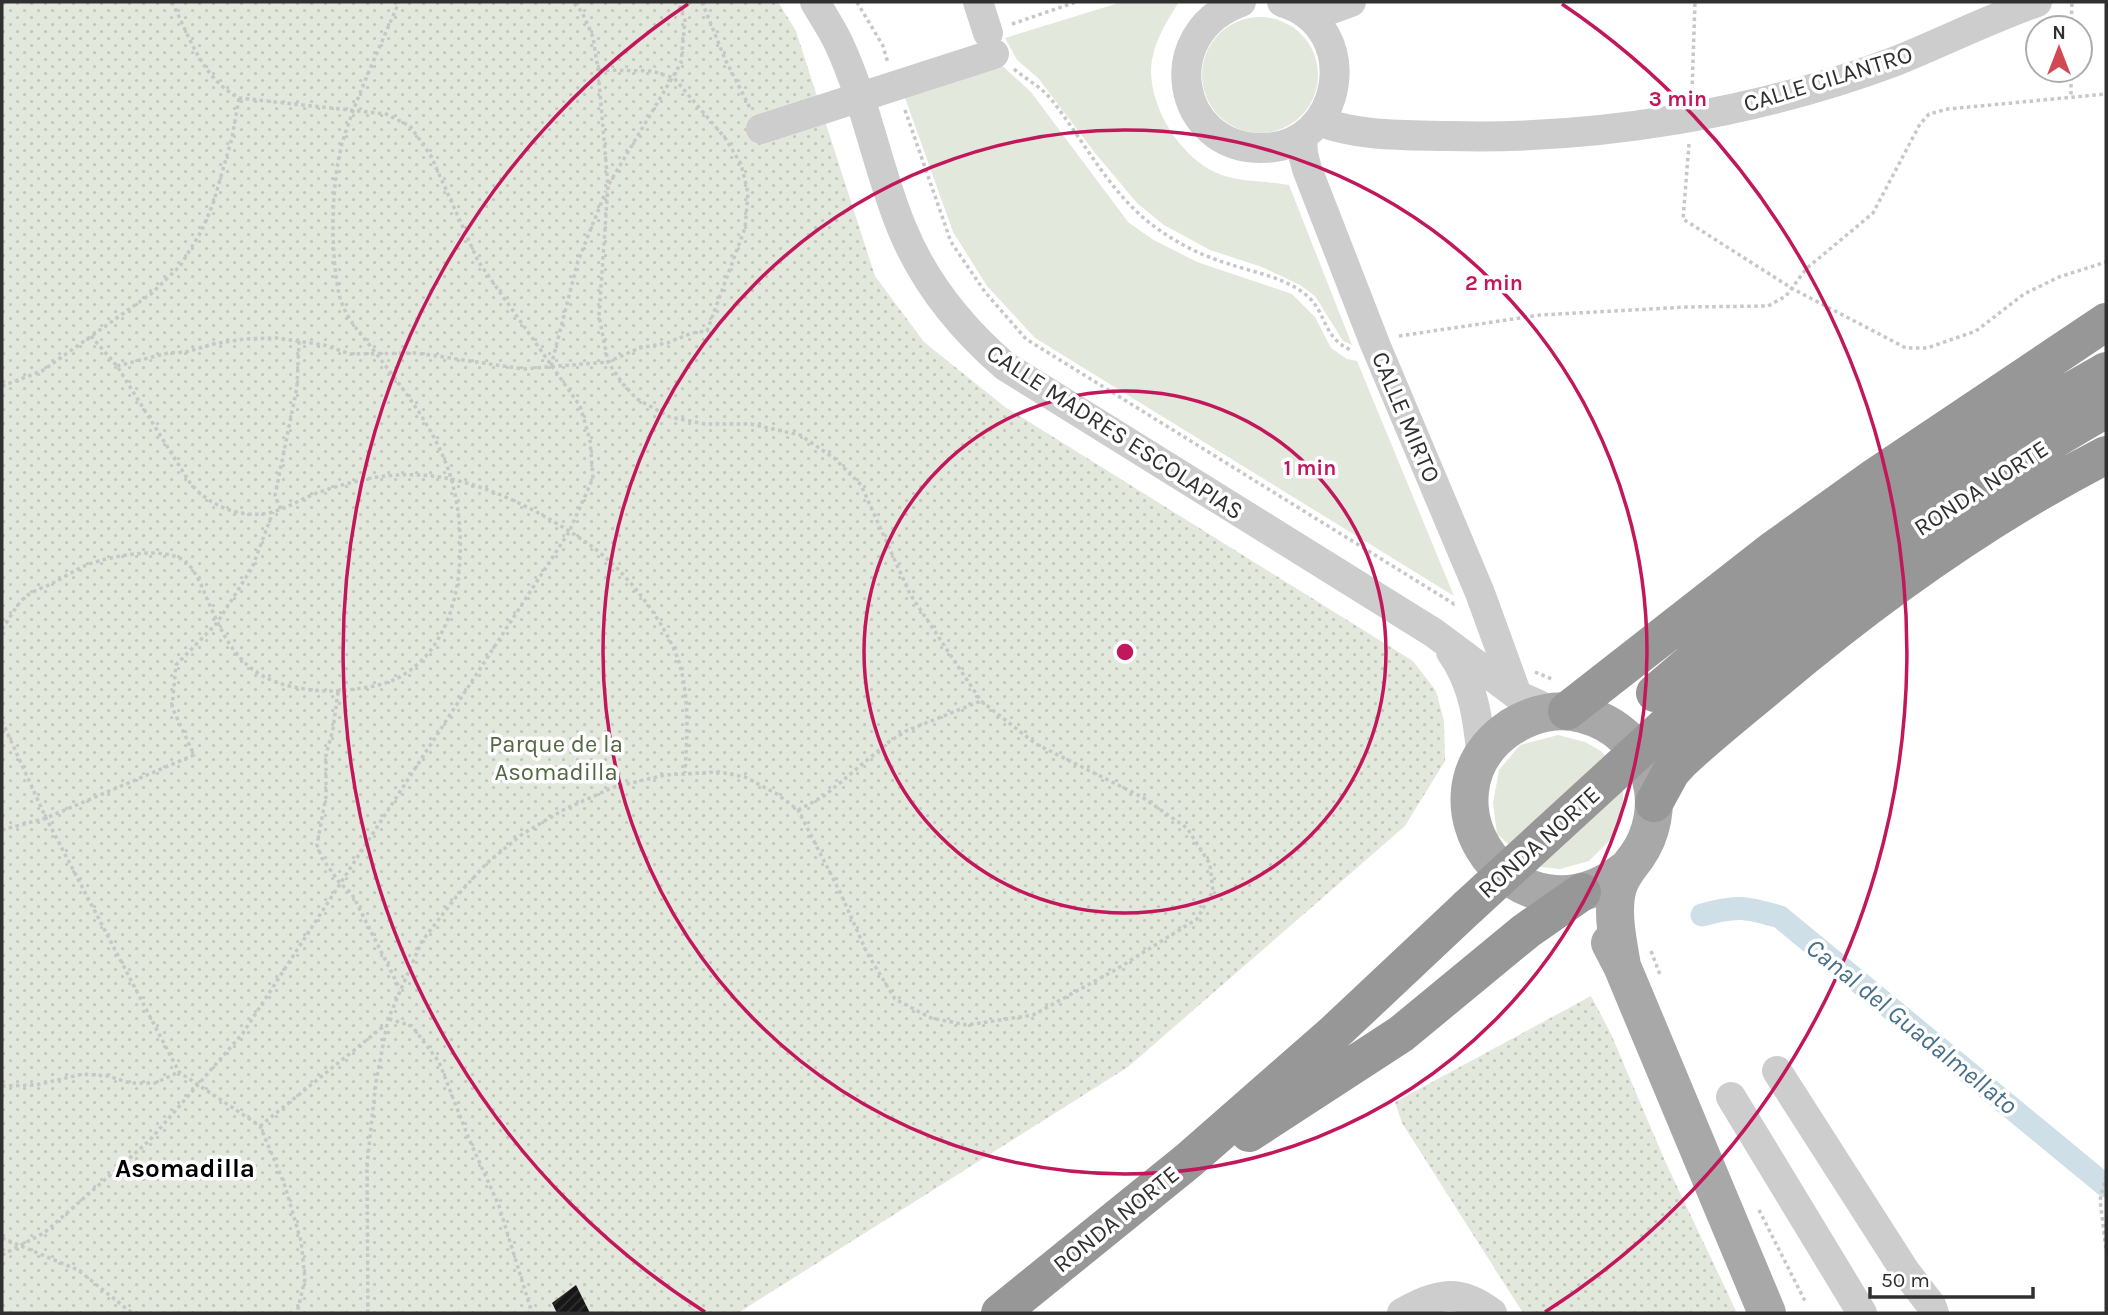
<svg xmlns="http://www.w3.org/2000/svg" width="2108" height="1315" viewBox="0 0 2108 1315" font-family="Karla,sans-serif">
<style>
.grass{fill:#e3e8dd}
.park{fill:url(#park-dots)}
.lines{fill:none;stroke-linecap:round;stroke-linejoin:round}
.canal{stroke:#cfdfe8;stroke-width:23}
.building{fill:url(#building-hatch)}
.path{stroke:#c7c7c7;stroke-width:3.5;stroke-dasharray:3.5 3.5;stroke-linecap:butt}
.minor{stroke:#cdcdcd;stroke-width:30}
.major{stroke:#a8a8a8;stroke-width:38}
.highway{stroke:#979797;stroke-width:38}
.minor-bridge{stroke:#cdcdcd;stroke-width:30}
.highway-bridge{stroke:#979797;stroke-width:38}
.ring{fill:none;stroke:#c2185b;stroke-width:3.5}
.labels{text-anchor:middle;stroke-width:7;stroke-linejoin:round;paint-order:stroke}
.street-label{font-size:24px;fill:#303030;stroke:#fff}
.park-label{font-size:24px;fill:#546743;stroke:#fff}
.water-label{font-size:26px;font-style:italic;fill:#487089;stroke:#fff}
.neighbourhood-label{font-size:26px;font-weight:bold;fill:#000;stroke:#fff}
.centre{fill:#c2185b;stroke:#fff;stroke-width:3.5}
.ring-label{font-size:21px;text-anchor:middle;font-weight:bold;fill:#c2185b;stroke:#fff;stroke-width:7;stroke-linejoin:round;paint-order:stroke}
</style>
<defs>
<pattern id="park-dots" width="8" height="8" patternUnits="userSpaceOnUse" patternTransform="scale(1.75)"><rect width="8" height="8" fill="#e3e8dd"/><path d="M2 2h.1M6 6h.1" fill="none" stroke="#c3c7be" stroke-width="1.8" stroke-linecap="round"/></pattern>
<pattern id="building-hatch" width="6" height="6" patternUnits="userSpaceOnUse" patternTransform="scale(1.75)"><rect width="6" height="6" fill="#171717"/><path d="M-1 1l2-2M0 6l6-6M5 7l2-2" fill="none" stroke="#303030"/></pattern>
</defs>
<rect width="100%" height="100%" fill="#fff"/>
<path class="grass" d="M 1122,2 L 1179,2 C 1168,19 1158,35 1153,55 C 1142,99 1181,163 1225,176 C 1246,182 1267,181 1289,185 L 1352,345 L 1343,341 L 1315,296 L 1300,285 L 1262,267 L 1210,250 L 1164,225 L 1137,203 L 1095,153 L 1038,78 L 1017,60 L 1005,38 Z
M1202 75a58 58 0 1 1 116 0a58 58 0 1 1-116 0Z
M 997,61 L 1031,92 L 1128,222 L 1152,239 L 1197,262 L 1292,294 L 1315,317 L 1331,348 L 1347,359 L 1357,361 L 1454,596 L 1035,338 L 987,286 L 953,232 L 904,95 Z
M 1558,735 L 1585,742 L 1601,751 L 1613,763 L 1623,790 L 1623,818 L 1609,841 L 1589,861 L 1560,869 L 1533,866 L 1497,834 L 1493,803 L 1499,770 L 1520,745 Z"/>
<path class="park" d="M 2,2 L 778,2 L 796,31 L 875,276 L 924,342 L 1005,407 L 1413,661 L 1436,691 L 1444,721 L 1445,761 L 1405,826 L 1128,1067 L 738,1313 L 2,1313 Z
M 1591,996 L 1611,1034 L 1665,1161 L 1737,1313 L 1523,1313 L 1402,1123 L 1395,1102 Z"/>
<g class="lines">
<path class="canal" d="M 1702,915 C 1737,905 1746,907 1780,917 L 2106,1186"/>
</g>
<path class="building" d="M 576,1285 L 590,1313 L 557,1313 L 552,1303 Z"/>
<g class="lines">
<path class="path" d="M 702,2 L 725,59 L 750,108
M 857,2 L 883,46 L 888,63
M 1012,24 L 1076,2
M 2071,28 L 2072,2
M 1014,69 C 1027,80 1040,86 1051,99 C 1085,142 1110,194 1155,227 C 1177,243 1200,255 1226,263 C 1252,272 1284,277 1305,294 C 1327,311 1322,338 1351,350
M 2071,70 L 2071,96
M 1692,91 L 1695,2
M 905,110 L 951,242 L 985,292 L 1026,339 L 1454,604 L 1456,603
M 1689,144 L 1683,219 L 1793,289 L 1906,348 L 1927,348 L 1976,331 L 2024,294 L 2059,277 L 2106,262
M 609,184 L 681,63 L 685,20 L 678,2
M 91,336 L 117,366 L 190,483 C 210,507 245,521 276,511 C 291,506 305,497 320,492 C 352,481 385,473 419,475 C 477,477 543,512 590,545 C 625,570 665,621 679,662 C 690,699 687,735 685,773
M 1399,336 L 1540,315 L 1687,307 L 1768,306 L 1786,296 L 1806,269 L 1873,213 L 1920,124 L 1929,114 L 1948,109 L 2106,94
M 117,366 L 168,353 L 186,352 L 213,344 L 244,339 L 276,338 L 324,345 L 350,354 L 417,353 L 523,369 L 608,362 L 639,348 L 667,343 L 692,333 L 707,331 L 745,228 L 748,193 L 741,164 L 725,138 L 674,78 L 652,71 L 598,70
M 551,366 L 578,261 L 606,191
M 2,386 L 42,371 L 152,293 L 180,266 L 201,232 L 213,204 L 232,138 L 239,98
M 281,509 L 275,496 L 297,387 L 299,341
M 2,629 C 9,620 15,607 23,599 C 30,592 42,588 51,584 C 63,578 76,569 89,564 C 112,556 165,545 186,562 C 194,569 201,584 205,594 C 221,631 235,667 276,682 C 301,691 330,693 356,689 C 371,687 389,684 403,675 C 465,638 469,540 451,478 C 437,432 407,394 378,356 C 363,336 345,319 339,294 C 330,251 331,182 343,140 C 358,93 380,47 399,2
M 1535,672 L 1554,680
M 338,692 L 333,729 L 326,755 L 326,796 L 317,845 L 322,858 L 339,882 L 352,894 L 400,989
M 2,721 L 46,818 L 179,1072 L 260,1126 L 284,1183 L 301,1241 L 305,1279 L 297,1313
M 798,810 L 824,796 L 890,741 L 906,731 L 981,701
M 2,830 L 46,818 L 194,755 L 172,707 L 176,665 L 217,623 L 252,568 L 273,512
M 1651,951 L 1661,977
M 389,1019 L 412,1026 L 439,1062 L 469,1139 L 499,1206 L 532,1313
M 2,1086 L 36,1085 L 83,1074 L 108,1076 L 130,1083 L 155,1083 L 179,1072
M 260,1126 L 384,1026
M 2106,1176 L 2100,1200 L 2106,1249
M 1759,1210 L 1805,1301
M 2,1238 L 78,1270 L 132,1313
M 2,1255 L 44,1233 L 149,1141 L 243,1033 L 569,532 L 593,478 L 590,440 L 580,406 L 478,261 L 431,156 L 410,126 L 386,114 L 239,98 C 202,78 190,38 172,2
M 368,1313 L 367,1165 L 376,1082 L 388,1019 L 422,941 L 456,897 L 486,864 L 521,835 L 563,810 L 614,787 L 665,775 L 719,772 L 745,777 L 777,794 L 798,810 L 840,892 L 867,953 L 895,999 L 931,1018 L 967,1025 L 1033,1015 L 1115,970 L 1197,919 L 1213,891 L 1210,864 L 1187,828 L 1142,797 L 1036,744 L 981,701 L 910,594 L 861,485 L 834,458 L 800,435 L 751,424 L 705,424 L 670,417 L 637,399 L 623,384 L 608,362 L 599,316 L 608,186 L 598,70 L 593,37 L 582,12 L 573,2"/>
<path class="minor" d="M 815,2 C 823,16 832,29 839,44 C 866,102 877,167 901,226 C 923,281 961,328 1005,366 L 1434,633 L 1517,695 L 1554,712
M 978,2 L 988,33
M 1241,2 C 1156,33 1176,147 1260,148 C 1345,150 1364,26 1282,2
M 1310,17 L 1351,2
M 1319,121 C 1359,137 1407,135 1450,136 C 1597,140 1758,113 1896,61 C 1943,42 1989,19 2037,2
M 1302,137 L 1303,154 L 1307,169 L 1375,344 L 1480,593 L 1517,695
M 1451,652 C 1474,684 1478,720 1482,759
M 1777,1071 L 1905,1271 L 1931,1305 L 1934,1313
M 1731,1097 L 1862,1313
M 1402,1313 C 1437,1294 1458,1287 1492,1313"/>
<path class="major" d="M 1610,943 L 1622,966 L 1767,1313
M 1622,966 C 1618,941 1611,912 1618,887 C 1622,874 1629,867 1637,856 C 1652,835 1658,805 1651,780 C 1641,746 1616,723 1582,714 C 1558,707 1532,714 1511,727 C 1408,795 1516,955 1625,870"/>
<path class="highway" d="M 1655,693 C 1700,655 1744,616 1790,580 C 1890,502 1996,433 2106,371
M 1567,711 L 1773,550 L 1875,477 L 2106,322
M 1673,719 C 1811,606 1951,497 2106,409
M 1654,803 L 1671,772 L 1681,761 C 1711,733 1743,708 1774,682 C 1877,595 1986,517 2106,455
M 1249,1133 L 1401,1034 L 1526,931 L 1582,892
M 1000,1313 L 1189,1160 L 1334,1033 L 1468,907"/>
<path class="minor-bridge" d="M 761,129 L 994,54"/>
<path class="highway-bridge" d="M 1468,907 L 1673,719"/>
</g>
<g class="ring">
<circle cx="1125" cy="652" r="261"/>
<circle cx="1125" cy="652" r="522"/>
<path d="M705 1312A782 782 0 0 1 688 4M1562 4A782 782 0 0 1 1545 1312"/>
</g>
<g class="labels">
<g class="street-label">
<text transform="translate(1828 79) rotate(-17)" y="8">CALLE CILANTRO</text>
<text transform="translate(1406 417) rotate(67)" y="8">CALLE MIRTO</text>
<text transform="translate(1115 432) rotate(33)" y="8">CALLE MADRES ESCOLAPIAS</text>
<text transform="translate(1981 488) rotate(-33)" y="8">RONDA NORTE</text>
<text transform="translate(1539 842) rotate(-42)" y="8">RONDA NORTE</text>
<text transform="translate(1116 1219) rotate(-39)" y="8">RONDA NORTE</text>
</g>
<g class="park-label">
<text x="556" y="752">Parque de la<tspan x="556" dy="28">Asomadilla</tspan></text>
</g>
<g class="water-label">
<text transform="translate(1912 1026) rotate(39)" y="9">Canal del Guadalmellato</text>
</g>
<g class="neighbourhood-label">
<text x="185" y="1177">Asomadilla</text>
</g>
</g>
<circle cx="1125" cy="652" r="10" class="centre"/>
<g class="ring-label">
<text x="1678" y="106">3 min</text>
<text x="1494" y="290">2 min</text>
<text x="1310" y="475">1 min</text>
</g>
<rect width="2108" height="1315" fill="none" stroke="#303030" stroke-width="7"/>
<g transform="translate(2059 49)"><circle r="33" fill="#ffffff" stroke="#acacac" stroke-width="2"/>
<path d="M0-5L12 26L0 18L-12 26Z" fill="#d04954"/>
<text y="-10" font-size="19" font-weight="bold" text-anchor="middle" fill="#303030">N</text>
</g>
<path d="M1870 1287v10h163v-10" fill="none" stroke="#303030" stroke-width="3.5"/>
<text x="1881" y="1287" font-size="21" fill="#303030" stroke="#ffffff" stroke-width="5" paint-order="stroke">50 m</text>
</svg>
